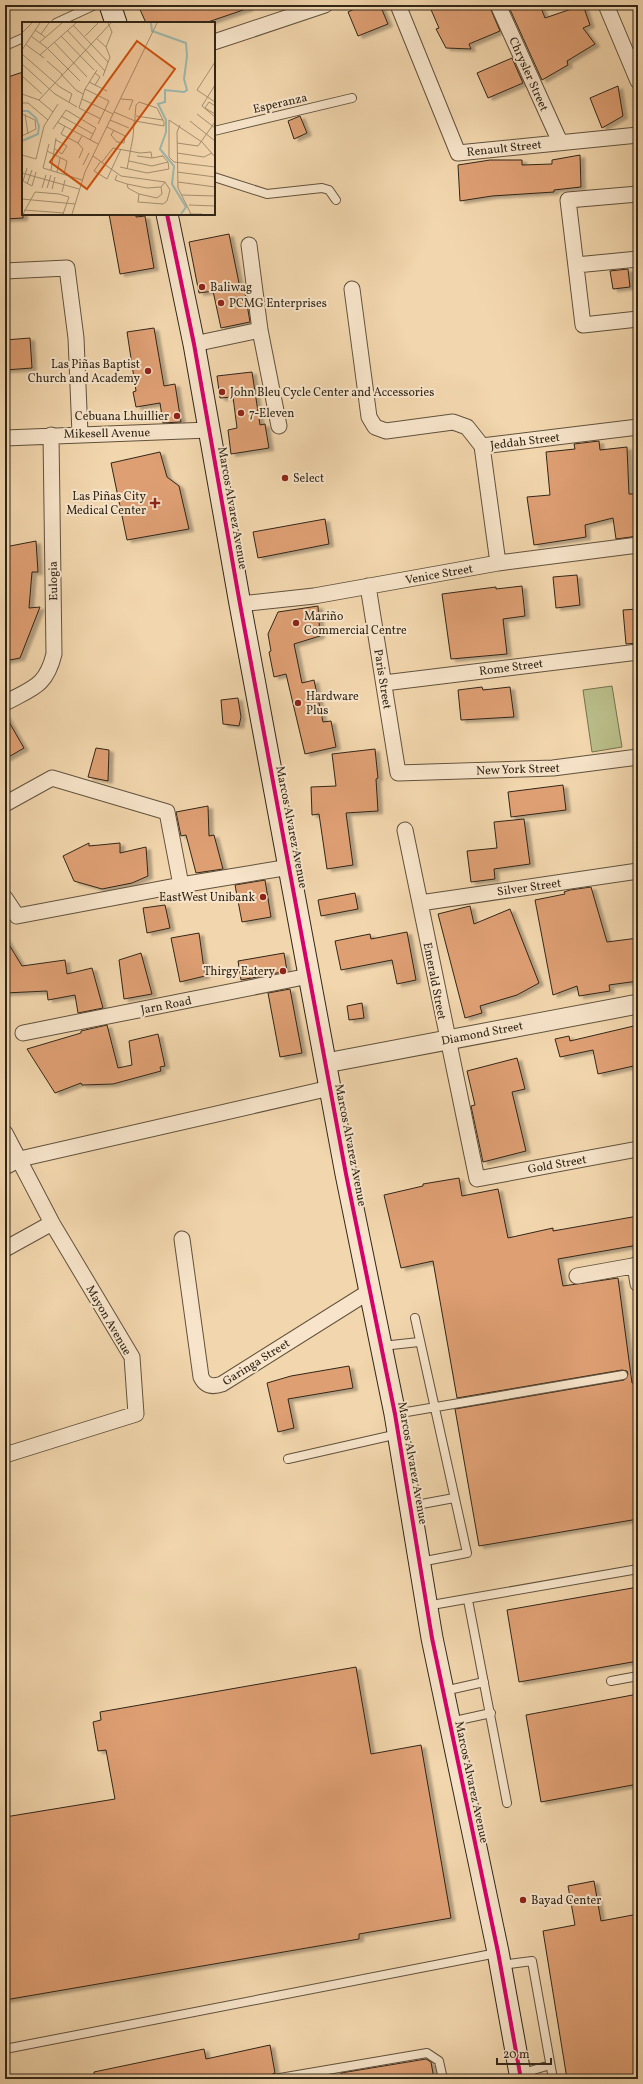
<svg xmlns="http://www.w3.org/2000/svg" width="643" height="2084" viewBox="0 0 643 2084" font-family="Vollkorn,serif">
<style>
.green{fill:#babe8a;stroke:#767251}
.building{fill:#de9f73;stroke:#312618;filter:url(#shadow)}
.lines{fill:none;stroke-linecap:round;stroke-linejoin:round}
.service-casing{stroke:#61523d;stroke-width:10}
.minor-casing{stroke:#61523d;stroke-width:17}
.tertiary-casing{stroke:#61523d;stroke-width:21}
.secondary-casing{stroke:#312618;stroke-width:23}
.service{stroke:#f7e4ca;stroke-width:8}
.minor{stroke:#f7e4ca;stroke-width:15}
.tertiary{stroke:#f7e4ca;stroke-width:19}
.secondary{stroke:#f7e4ca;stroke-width:21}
.cycleway-casing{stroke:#f7e4ca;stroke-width:6}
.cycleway{stroke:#d6006c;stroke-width:4}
.poi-dot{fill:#8f2418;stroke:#f7e4ca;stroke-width:1.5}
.labels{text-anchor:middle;stroke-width:4;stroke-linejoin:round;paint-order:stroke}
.street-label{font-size:12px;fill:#312618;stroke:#f7e4ca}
.poi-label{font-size:12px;fill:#312618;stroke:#f7e4ca;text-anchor:start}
.inset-river{fill:none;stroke:#9cb8af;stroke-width:2}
.inset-road{fill:none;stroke:#a59071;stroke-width:1}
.view{fill:#cd510e;fill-opacity:0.15;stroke:#cd510e;stroke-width:2}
.inset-edge{fill:none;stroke:#312618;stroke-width:2}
</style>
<defs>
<filter id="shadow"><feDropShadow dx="4.5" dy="2.5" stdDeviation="1" flood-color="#0004"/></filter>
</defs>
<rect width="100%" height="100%" fill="#f2d6ad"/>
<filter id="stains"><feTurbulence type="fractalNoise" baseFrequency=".005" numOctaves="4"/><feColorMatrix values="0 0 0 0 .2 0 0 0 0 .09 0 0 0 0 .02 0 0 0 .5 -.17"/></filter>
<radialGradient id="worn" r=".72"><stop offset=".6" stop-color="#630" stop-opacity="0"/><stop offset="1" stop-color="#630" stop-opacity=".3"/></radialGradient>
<path class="green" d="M 612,686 L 622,747 L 592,752 L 583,690 Z"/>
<path class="building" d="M 138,5 L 248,5 L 249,8 L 205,23 L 146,23 Z
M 363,5 L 380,5 L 388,24 L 358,36 L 348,12 Z
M 429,5 L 489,5 L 500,31 L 469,44 L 471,49 L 446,48 L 436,29 L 439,28 Z
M 508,5 L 540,5 L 545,18 L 583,5 L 590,25 L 583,28 L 595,44 L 567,61 L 568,65 L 542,80 Z
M 512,58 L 523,83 L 488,98 L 477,73 Z
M 23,72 L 23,218 L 5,219 L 5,78 Z
M 618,86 L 623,116 L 602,128 L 590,98 Z
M 300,116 L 307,133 L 294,139 L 288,121 Z
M 580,155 L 581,187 L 554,190 L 554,192 L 492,196 L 460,201 L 458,165 L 490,160 L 522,160 L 522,165 L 552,164 L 552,160 Z
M 109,214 L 136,214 L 136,217 L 145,216 L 154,268 L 120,274 Z
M 229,234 L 240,288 L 244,287 L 250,322 L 221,328 L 213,291 L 199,293 L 189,242 Z
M 628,269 L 630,287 L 613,289 L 610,271 Z
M 154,328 L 164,386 L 175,384 L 181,422 L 163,423 L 160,403 L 136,407 L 133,392 L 136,391 L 127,332 Z
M 30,338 L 32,368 L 5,370 L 5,340 Z
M 252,372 L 260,425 L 265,424 L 269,448 L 231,454 L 228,430 L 237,428 L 233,397 L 220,398 L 217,376 Z
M 599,441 L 600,450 L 627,447 L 629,494 L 634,494 L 638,536 L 616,539 L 613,518 L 585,525 L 586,537 L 534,545 L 527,497 L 550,495 L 546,452 L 575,449 L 574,444 Z
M 160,452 L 167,477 L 179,486 L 189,529 L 127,540 L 111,463 Z
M 325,519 L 329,544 L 258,558 L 253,532 Z
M 36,541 L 38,572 L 32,572 L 29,608 L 40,607 L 20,658 L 5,661 L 5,547 Z
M 577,575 L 580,605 L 556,608 L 553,577 Z
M 522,586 L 525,616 L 503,619 L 507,654 L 451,659 L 442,594 L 496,587 L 496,589 Z
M 318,606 L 320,636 L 294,644 L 302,683 L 314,680 L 323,722 L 331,721 L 336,747 L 305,754 L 286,674 L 274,677 L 269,652 L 271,651 L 268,634 L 278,612 Z
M 638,609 L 638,643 L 626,644 L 623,610 Z
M 482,687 L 483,690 L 510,687 L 514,717 L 461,720 L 458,690 Z
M 238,698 L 241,717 L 239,726 L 223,724 L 221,700 Z
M 5,715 L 24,748 L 5,759 Z
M 96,748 L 109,750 L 108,781 L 88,777 Z
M 375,749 L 378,778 L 376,779 L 378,811 L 346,813 L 353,865 L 327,869 L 319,814 L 312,815 L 311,787 L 336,786 L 332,754 Z
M 563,785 L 566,810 L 511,817 L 508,792 Z
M 208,806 L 209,836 L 214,835 L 223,869 L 196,873 L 186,835 L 181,836 L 176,812 Z
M 524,819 L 530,864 L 494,869 L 495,879 L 471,882 L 467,851 L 497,848 L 494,822 Z
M 89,843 L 89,846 L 120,843 L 120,853 L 146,847 L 148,876 L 132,883 L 102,889 L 74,881 L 63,856 Z
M 265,880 L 271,917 L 242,922 L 235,885 Z
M 591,887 L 607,942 L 638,938 L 638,981 L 609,985 L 610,991 L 579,996 L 577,986 L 553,995 L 535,900 L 565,894 L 564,892 L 570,890 Z
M 355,893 L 358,909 L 321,916 L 318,900 Z
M 165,905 L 170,928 L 147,933 L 143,908 Z
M 470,906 L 474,924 L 510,909 L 539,983 L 517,995 L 480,1006 L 482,1013 L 465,1018 L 438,914 Z
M 407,932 L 416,980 L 397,984 L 392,960 L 341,970 L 335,941 L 370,934 L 371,939 Z
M 199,933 L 205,976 L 180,982 L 171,938 Z
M 5,938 L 22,966 L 65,960 L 67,974 L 92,968 L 103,1008 L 78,1013 L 75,995 L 48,1000 L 47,991 L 5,993 Z
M 141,953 L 152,994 L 124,999 L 119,960 Z
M 284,953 L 287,971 L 241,980 L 238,961 Z
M 290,989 L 302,1053 L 280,1057 L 268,993 Z
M 362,1003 L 364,1018 L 349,1020 L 347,1006 Z
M 107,1025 L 118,1068 L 132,1065 L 129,1041 L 158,1034 L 165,1066 L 160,1067 L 161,1071 L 113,1084 L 82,1085 L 81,1083 L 55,1093 L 27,1049 L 81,1033 L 81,1031 Z
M 638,1025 L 638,1065 L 598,1074 L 593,1050 L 560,1057 L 555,1039 L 569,1036 L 570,1041 Z
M 517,1058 L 525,1089 L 512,1092 L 526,1151 L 483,1162 L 471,1106 L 475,1105 L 467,1071 Z
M 459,1178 L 462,1196 L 498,1189 L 508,1238 L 553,1228 L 553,1231 L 638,1216 L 638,1245 L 558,1259 L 563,1286 L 618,1278 L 632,1383 L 638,1382 L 638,1519 L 479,1546 L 455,1409 L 624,1380 L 628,1374 L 627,1371 L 622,1370 L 457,1398 L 433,1261 L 401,1268 L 384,1195 L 423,1186 L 423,1184 Z
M 349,1366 L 353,1388 L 288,1399 L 294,1428 L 278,1432 L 267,1383 L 291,1376 Z
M 638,1587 L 638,1661 L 519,1682 L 507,1610 Z
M 356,1667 L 371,1754 L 421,1745 L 451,1918 L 359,1934 L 359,1939 L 5,2000 L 5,1817 L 115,1799 L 106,1750 L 98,1751 L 93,1722 L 101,1720 L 100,1712 Z
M 638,1694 L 638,1784 L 541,1802 L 526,1715 Z
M 594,1881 L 601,1921 L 638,1914 L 638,2079 L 567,2079 L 543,1931 L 575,1925 L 568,1886 Z
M 270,2045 L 275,2073 L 270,2075 L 269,2079 L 94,2079 L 94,2072 L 204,2049 L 206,2059 Z
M 426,2059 L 431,2062 L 434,2079 L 342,2079 L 341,2073 Z"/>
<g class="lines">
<defs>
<path id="service" d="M 56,23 L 95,5
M 5,46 L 23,38
M 214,131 L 352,98
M 214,177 L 267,194 L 322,188 L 329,190 L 336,200
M 415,1318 L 467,1553 L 420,1562
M 382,1346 L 419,1342
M 395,1414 L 623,1375
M 288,1459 L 398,1434
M 411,1506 L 454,1498
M 468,1600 L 507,1803
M 426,1606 L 638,1569
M 611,1681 L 638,1676
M 444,1691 L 484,1682
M 450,1722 L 491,1713
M 501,1965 L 532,1961 L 553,2079
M 5,2049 L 497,1953
M 520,2074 L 550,2065
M 274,2079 L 427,2053 L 439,2061 L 443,2079"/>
<path id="minor" d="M 398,5 L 458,153 L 638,135
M 498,5 L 560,142
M 606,5 L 638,81
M 214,42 L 325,5
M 638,194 L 568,200 L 583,325 L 638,319
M 249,245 L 260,330 L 279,426
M 576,265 L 638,259
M 5,271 L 67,268 L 76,338 L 80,434
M 352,289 L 369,417 L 375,427 L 386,431 L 453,422 L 467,427 L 482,446
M 194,344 L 260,330
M 5,438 L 209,430
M 498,563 L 482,446 L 638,427
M 368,586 L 398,773 L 553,768 L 638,757
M 240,604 L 314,596 L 498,563 L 638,545
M 384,683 L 638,652
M 5,703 C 32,688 46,687 54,654 L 51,435
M 5,804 L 52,778 L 167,812 L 181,885
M 405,830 L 477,1179 L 638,1149
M 5,898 L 17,916 L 181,885 L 290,867
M 420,903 L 638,871
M 23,1033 L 309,976
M 5,1133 L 52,1223 L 132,1357 L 136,1414 L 5,1455
M 5,1167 L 20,1159 L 330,1088
M 182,1239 L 201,1377 C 206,1387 213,1387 222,1384 L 370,1291
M 5,1249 L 52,1223
M 635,1265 L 638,1284
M 577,1276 L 638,1265"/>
<path id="tertiary" d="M 326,1063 L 638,1004"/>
<path id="secondary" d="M 110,5 L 116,23
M 167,214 L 194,344 L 240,604 L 346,1174 L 395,1414 L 432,1638 L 498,1952 L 521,2079"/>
</defs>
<use href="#service" class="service-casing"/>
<use href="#minor" class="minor-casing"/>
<use href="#tertiary" class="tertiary-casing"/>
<use href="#secondary" class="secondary-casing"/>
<use href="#service" class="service"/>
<use href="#minor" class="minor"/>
<use href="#tertiary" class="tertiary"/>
<use href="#secondary" class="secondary"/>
<defs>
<path id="cycleway" d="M 167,214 L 194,344 L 240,604 L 346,1174 L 395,1414 L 432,1638 L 498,1952 L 521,2079"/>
</defs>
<use href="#cycleway" class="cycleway-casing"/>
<use href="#cycleway" class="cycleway"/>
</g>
<g class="poi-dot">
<circle cx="202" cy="287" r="4"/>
<circle cx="221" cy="303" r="4"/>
<circle cx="148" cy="371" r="4"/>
<circle cx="222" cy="392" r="4"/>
<circle cx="241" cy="413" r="4"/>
<circle cx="177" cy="416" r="4"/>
<circle cx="285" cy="478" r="4"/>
<path d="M153 497h4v4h4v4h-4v4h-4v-4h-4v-4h4z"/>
<circle cx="296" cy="623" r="4"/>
<circle cx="298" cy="703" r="4"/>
<circle cx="263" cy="897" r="4"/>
<circle cx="283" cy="971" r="4"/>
<circle cx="523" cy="1900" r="4"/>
</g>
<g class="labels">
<g class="street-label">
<text transform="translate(529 74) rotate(66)" y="4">Chrysler Street</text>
<text transform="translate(280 103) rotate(-13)" y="4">Esperanza</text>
<text transform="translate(504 148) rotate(-6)" y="4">Renault Street</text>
<text transform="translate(107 433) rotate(-1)" y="4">Mikesell Avenue</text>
<text transform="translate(525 441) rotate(-7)" y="4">Jeddah Street</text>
<text transform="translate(233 508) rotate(80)" y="4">Marcos Alvarez Avenue</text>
<text transform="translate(439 574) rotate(-10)" y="4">Venice Street</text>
<text transform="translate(53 581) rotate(-91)" y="4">Eulogia</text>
<text transform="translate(511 667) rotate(-7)" y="4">Rome Street</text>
<text transform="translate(383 679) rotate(81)" y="4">Paris Street</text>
<text transform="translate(518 769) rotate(-2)" y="4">New York Street</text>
<text transform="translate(292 827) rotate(79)" y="4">Marcos Alvarez Avenue</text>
<text transform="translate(529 887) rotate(-8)" y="4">Silver Street</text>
<text transform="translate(435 981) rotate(79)" y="4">Emerald Street</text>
<text transform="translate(166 1005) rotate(-11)" y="4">Jarn Road</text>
<text transform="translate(482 1033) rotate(-11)" y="4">Diamond Street</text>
<text transform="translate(351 1145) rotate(79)" y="4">Marcos Alvarez Avenue</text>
<text transform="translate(557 1164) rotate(-10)" y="4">Gold Street</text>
<text transform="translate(109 1320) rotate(60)" y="4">Mayon Avenue</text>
<text transform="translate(256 1362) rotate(-32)" y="4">Garinga Street</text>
<text transform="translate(413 1463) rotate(80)" y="4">Marcos Alvarez Avenue</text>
<text transform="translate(472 1782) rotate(78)" y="4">Marcos Alvarez Avenue</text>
</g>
<g class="poi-label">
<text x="210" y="291">Baliwag</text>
<text x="229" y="307">PCMG Enterprises</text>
<text x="140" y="368" text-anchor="end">Las Piñas Baptist<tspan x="140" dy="14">Church and Academy</tspan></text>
<text x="230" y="396">John Bleu Cycle Center and Accessories</text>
<text x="249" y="417">7-Eleven</text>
<text x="169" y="420" text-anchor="end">Cebuana Lhuillier</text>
<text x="293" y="482">Select</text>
<text x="146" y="500" text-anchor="end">Las Piñas City<tspan x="146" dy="14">Medical Center</tspan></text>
<text x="304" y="620">Mariño<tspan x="304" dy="14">Commercial Centre</tspan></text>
<text x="306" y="700">Hardware<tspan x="306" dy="14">Plus</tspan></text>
<text x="255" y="901" text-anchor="end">EastWest Unibank</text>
<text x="275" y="975" text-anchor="end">Thirgy Eatery</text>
<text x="531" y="1904">Bayad Center</text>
</g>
</g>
<g transform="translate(22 22)">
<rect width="193" height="193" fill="#f2d6ad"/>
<path class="inset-river" d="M 129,1 L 130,9 L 164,21 L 165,34 L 162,57 L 165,68 L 162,70 L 143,68 L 143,80 L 136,82 L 144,98 L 144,110 L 138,127 L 152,144 L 150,162 L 164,185 L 159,192M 0,89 L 6,89 L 14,96 L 17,104 L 16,112 L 0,119"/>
<path class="inset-road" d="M 51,3 L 86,40M 13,8 L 23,15M 45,8 L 83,49M 0,11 L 10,1M 19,12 L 27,1M 9,14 L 25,26 L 58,59M 39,14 L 72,48M 63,14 L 76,1M 74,16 L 84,25M 18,20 L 40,1M 32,20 L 65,55M 3,22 L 22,36M 0,28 L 18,1M 0,32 L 38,65 L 50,72 L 47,80M 18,33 L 54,1M 25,39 L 40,52M 193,40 L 175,68 L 193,80M 0,42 L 33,72 L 55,85M 75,48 L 63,67 L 57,86 L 79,97M 39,52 L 54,68 L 61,72M 0,54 L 20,72M 81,54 L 88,35 L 84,25 L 90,10 L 86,1M 67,60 L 85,69M 73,63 L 78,55 L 73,51M 193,63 L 180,84 L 193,95M 63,67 L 87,79 L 76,102M 0,72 L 17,78 L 31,90M 60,77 L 91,92M 99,77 L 111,78 L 107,88M 17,78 L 89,1M 0,81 L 6,81 L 26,98M 193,84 L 187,80 L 183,86 L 193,92M 92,90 L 113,99 L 142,104 L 142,100 L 135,86 L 117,80 L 114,83 L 113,94 L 113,99 L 112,101 L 111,115 L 105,147M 0,92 L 13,98 L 14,107 L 0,114M 3,92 L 6,112M 175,92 L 193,106M 39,94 L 71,112M 114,94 L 141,98M 88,98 L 107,106M 168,99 L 193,119M 35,100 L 76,122M 158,103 L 155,110 L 156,166 L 169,192M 43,104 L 39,112 L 56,121 L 60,114M 85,105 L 103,114 L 102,121 L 95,120 L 89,113 L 92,108M 31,107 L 44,88 L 74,106 L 68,118M 56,121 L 61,127 L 57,136M 155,121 L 176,124 L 193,100M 27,122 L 21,146 L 60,158M 33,127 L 40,132 L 45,124 L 34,118M 25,129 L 45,139 L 42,152M 155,131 L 182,135 L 190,131M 0,133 L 14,137 L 22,104 L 36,82M 71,134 L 99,154 L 143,160M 115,134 L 130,136 L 141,134M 193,135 L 180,120 L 147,98 L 147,135 L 152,140 L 193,145M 79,139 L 72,149 L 85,157 L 99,127M 107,139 L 130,144 L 146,140M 80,140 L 91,126 L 118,131 L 129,130 L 130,136M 61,143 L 67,131M 98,145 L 125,151 L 147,147 L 146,140 L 140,133M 5,146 L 1,159 L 10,164 L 14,150M 29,148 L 34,116M 35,150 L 38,136M 155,150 L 193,155M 0,151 L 57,167M 95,153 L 93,158 L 105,162 L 125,166 L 139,165M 156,160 L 193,165M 5,162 L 10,148M 105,162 L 106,166 L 117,172 L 135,176 L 140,172 L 139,165 L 143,160M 20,166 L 24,153M 25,166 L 29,153M 30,167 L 33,155M 40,170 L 43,158M 117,172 L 116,180 L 141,182 L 145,179 L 148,168 L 143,160M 160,173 L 193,174M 0,177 L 53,182M 167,183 L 193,184M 2,188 L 42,191M 1,192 L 13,170 L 37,172 L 47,175 L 41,192M 50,192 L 63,150 L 135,1M 167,192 L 180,192"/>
<path class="view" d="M 115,19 L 153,47 L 65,167 L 28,140 Z"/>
<rect width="193" height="193" class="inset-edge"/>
</g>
<rect width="643" height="2084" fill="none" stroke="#f2d6ad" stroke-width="20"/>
<rect x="6" y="6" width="631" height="2072" fill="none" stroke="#312618" stroke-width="2"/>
<rect x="10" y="10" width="623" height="2064" fill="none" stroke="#312618"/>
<path d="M497 2058v6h54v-6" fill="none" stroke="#312618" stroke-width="2"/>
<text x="503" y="2058" font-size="12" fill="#312618" stroke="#f7e4ca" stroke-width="3" paint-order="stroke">20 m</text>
<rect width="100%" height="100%" filter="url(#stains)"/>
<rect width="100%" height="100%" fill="url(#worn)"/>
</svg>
